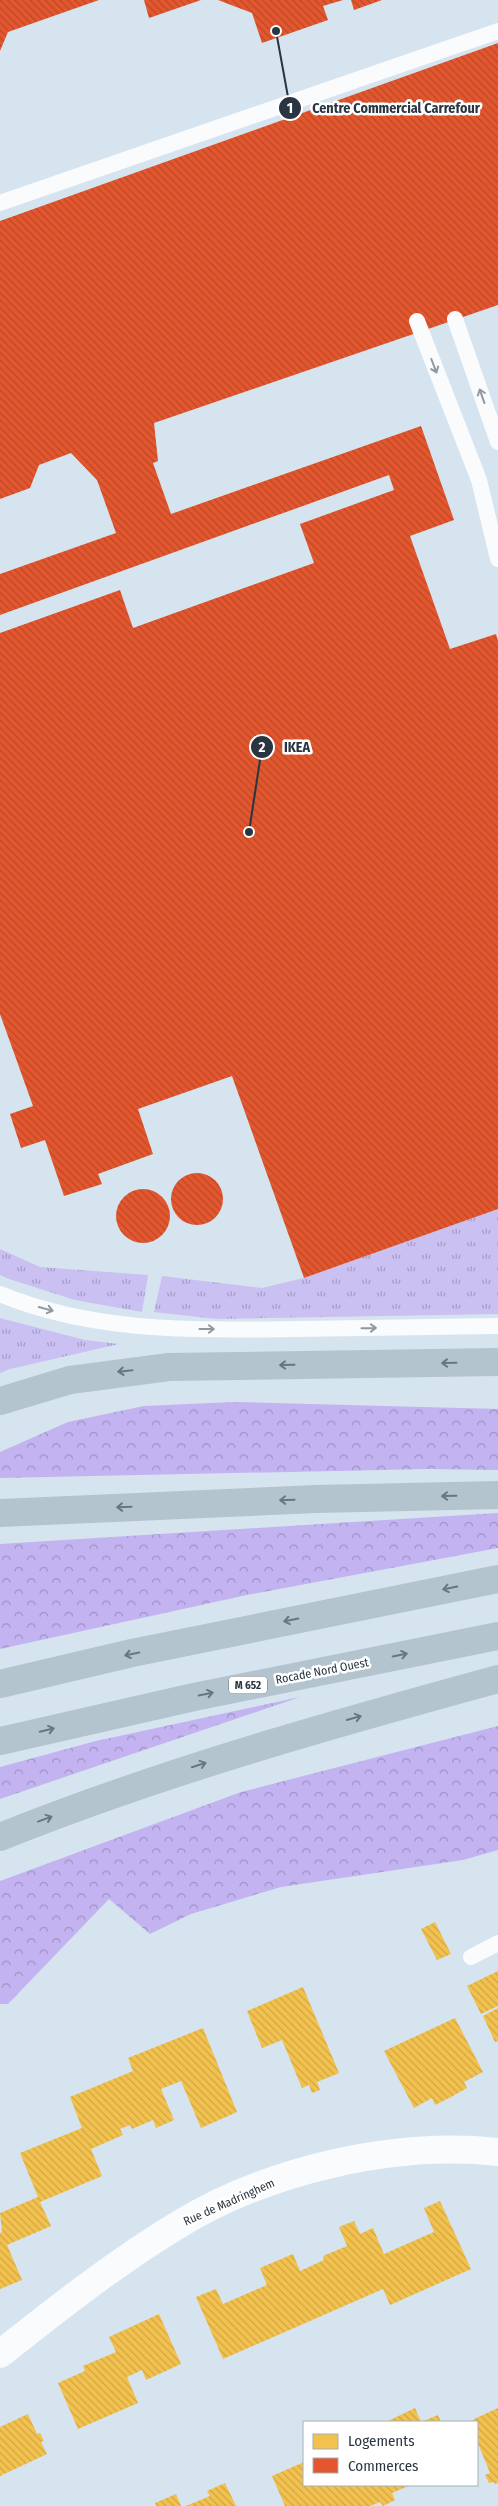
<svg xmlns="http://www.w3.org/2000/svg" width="498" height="2506" viewBox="0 0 498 2506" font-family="'Fira Sans Condensed',sans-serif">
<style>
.grass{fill:url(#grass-tufts)}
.forest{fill:url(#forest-crowns)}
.homes{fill:url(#homes-back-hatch)}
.shops{fill:url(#shops-back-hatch)}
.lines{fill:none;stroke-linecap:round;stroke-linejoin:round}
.lane{stroke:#f9fbfd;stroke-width:16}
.street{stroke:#f9fbfd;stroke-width:28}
.highway{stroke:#b4c4ce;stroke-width:28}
.oneway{stroke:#91989f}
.oneway2{stroke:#687680}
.labels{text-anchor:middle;stroke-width:5;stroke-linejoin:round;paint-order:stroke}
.shield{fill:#fff;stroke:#69727a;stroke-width:1}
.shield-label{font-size:11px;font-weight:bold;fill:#293641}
.street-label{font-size:12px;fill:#293641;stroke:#fff}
.leader{fill:none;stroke:#293641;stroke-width:2}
.callout-dot{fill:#293641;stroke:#fff;stroke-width:2}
.mark-label{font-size:15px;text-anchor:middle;font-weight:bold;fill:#fff}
.callout-label{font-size:14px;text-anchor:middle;font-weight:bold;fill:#293641;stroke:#fff;stroke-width:5;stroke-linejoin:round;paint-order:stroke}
</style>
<defs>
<pattern id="grass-tufts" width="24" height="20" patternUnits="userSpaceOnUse" patternTransform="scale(1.25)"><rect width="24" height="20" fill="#cbc0f2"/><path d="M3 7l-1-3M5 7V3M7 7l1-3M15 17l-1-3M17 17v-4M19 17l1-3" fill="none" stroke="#a59dc6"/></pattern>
<pattern id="forest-crowns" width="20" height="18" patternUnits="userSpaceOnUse" patternTransform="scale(1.25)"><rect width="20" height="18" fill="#c3b3f1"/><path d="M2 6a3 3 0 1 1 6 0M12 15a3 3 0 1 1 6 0" fill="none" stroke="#9e92c5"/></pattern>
<pattern id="homes-back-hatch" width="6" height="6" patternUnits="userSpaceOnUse" patternTransform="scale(1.25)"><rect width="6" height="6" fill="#f2c14e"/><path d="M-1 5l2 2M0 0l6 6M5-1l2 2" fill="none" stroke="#d0a645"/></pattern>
<pattern id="shops-back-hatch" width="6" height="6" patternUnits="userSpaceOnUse" patternTransform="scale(1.25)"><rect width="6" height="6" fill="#e4572e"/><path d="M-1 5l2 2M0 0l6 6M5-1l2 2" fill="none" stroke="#b94929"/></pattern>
</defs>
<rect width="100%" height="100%" fill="#d5e4ef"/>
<path class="grass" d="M 498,1209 L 498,1314 L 217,1319 L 154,1312 L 162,1276 L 262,1288 L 304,1278 Z
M 0,1249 L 40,1267 L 148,1275 L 142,1312 L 75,1300 L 9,1279 L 0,1275 Z
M 0,1318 L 85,1340 L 119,1344 L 10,1369 L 0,1373 Z"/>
<path class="forest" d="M 234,1402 L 498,1409 L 498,1470 L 428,1469 L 0,1478 L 0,1452 L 68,1422 L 144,1406 Z
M 498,1513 L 498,1548 L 247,1595 L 0,1649 L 0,1544 Z
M 300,1697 L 0,1799 L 0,1767 L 96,1741 Z
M 498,1726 L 498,1850 L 463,1860 L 281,1887 L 191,1914 L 150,1934 L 109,1899 L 8,2004 L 0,2004 L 0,1881 L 241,1792 Z"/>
<path class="homes" d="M 435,1922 L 451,1954 L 437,1960 L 421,1929 Z
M 498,1971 L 498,2006 L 481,2014 L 467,1986 Z
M 303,1987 L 339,2073 L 317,2082 L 320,2090 L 312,2093 L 309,2085 L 302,2088 L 282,2040 L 262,2048 L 247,2011 Z
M 498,2008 L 498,2041 L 495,2042 L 483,2016 Z
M 455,2018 L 483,2072 L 464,2082 L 467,2088 L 451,2097 L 435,2105 L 432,2098 L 414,2108 L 384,2051 Z
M 203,2028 L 237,2112 L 201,2128 L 181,2081 L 161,2089 L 174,2120 L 156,2128 L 153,2120 L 132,2129 L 130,2125 L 120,2129 L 123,2135 L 91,2149 L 102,2176 L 40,2202 L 51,2226 L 7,2245 L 22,2280 L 0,2289 L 0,2233 L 2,2232 L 0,2213 L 38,2197 L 20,2153 L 82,2128 L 70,2097 L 133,2071 L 128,2058 Z
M 440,2201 L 471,2269 L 390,2305 L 383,2289 L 223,2359 L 196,2297 L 216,2289 L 223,2304 L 267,2285 L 260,2268 L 293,2254 L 300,2271 L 324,2260 L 323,2256 L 347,2246 L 339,2227 L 354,2221 L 360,2234 L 373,2228 L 384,2254 L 434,2232 L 424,2208 Z
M 159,2314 L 181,2364 L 146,2380 L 142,2370 L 127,2377 L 138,2403 L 78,2429 L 58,2383 L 85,2371 L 83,2366 L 116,2352 L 109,2337 Z
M 415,2408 L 421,2422 L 438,2415 L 441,2422 L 386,2422 Z
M 498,2408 L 498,2483 L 495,2484 L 494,2482 L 489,2483 L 485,2475 L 490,2473 L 477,2441 L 477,2422 L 472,2422 L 474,2419 Z
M 28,2414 L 37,2434 L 40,2433 L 44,2441 L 41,2442 L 47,2454 L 0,2476 L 0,2427 Z
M 304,2462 L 304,2485 L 411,2485 L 392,2493 L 395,2500 L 383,2506 L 380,2502 L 370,2506 L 285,2506 L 272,2476 Z
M 225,2483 L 236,2506 L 186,2506 L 210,2496 L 207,2491 Z
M 176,2494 L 181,2506 L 156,2506 L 155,2503 Z"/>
<path class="shops" d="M 0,0 L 99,0 L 8,32 L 0,51 Z
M 144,0 L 201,0 L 149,18 Z
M 218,0 L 343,0 L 323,6 L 328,20 L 262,43 L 252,13 Z
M 351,0 L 382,0 L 354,10 Z
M 498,43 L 498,305 L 154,423 L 158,461 L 153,463 L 171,514 L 421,426 L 454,520 L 410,536 L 450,649 L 496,634 L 498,641 L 498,1209 L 304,1278 L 232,1076 L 138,1109 L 153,1154 L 98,1174 L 102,1184 L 64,1196 L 45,1140 L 21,1148 L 10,1114 L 33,1106 L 0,1014 L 0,633 L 120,590 L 133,628 L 314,563 L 300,524 L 394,490 L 389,475 L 0,615 L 0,574 L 116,533 L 97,480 L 71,453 L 39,465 L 30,488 L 0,499 L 0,221 Z
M171 1199a26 26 0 1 1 52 0a26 26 0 1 1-52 0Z
M116 1216a27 27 0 1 1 54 0a27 27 0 1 1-54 0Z"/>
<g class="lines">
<path class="lane" d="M 0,203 L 498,31
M 455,319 L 498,442
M 417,321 L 479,480 L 498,559
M 0,1294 C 94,1333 196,1330 296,1329 C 364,1328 431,1327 498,1326
M 471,1957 L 498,1943"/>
<path class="street" d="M 0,2354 C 57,2309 115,2263 178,2225 C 268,2170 393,2141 498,2152"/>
<path class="highway" d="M 0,1401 L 70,1380 L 169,1367 L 498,1362
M 0,1513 L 316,1499 L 498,1495
M 0,1684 L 132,1653 L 498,1579
M 0,1741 L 194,1697 L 498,1636
M 0,1837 C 162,1772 330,1725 498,1679"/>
</g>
<defs><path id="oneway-shaft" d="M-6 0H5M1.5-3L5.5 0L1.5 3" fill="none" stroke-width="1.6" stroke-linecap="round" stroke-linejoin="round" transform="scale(1.25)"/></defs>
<g class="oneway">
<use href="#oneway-shaft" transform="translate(434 366) rotate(69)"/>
<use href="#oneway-shaft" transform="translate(482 396) rotate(-109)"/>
<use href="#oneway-shaft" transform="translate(46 1309) rotate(15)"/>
<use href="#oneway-shaft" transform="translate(369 1328) rotate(-1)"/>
<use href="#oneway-shaft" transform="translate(207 1329)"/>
</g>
<g class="oneway2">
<use href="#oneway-shaft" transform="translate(449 1363) rotate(179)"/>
<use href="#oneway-shaft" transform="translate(287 1365) rotate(179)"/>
<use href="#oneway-shaft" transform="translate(125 1371) rotate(174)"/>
<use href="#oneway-shaft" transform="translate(449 1496) rotate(179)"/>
<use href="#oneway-shaft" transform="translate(287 1500) rotate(178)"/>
<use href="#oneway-shaft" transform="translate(124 1507) rotate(178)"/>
<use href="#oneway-shaft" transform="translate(450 1588) rotate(169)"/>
<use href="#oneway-shaft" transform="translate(291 1620) rotate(168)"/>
<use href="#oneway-shaft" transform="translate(132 1654) rotate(168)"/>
<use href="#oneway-shaft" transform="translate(400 1655) rotate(-11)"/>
<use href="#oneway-shaft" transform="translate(206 1694) rotate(-12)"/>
<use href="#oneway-shaft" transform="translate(354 1718) rotate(-16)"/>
<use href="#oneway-shaft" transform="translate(47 1730) rotate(-13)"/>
<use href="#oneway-shaft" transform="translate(199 1765) rotate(-18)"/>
<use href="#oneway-shaft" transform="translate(45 1819) rotate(-20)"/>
</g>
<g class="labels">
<rect class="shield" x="229" y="1676.5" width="38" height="17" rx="4"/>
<g class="shield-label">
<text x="248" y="1689">M 652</text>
</g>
<g class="street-label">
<text transform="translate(322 1671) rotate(-11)" y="4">Rocade Nord Ouest</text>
<text transform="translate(229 2202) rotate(-24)" y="4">Rue de Madringhem</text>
</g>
</g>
<path class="leader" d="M276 31L290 108M249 832L262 747"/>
<g class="callout-dot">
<circle cx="276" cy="31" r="5"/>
<circle cx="249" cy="832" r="5"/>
<circle cx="290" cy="108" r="12"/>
<circle cx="262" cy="747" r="12"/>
</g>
<g class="mark-label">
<text x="290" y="113">1</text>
<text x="262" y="752">2</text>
</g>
<g class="callout-label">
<text x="396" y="113">Centre Commercial Carrefour</text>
<text x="297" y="752">IKEA</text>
</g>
<rect x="303" y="2421" width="175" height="65" fill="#ffffff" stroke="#a9afb3"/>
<rect x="313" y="2434" width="25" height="15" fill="#f2c14e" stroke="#a9afb3"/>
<text x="348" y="2446" font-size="15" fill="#293641">Logements</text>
<rect x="313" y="2458" width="25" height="15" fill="#e4572e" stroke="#a9afb3"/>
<text x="348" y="2471" font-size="15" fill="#293641">Commerces</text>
</svg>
